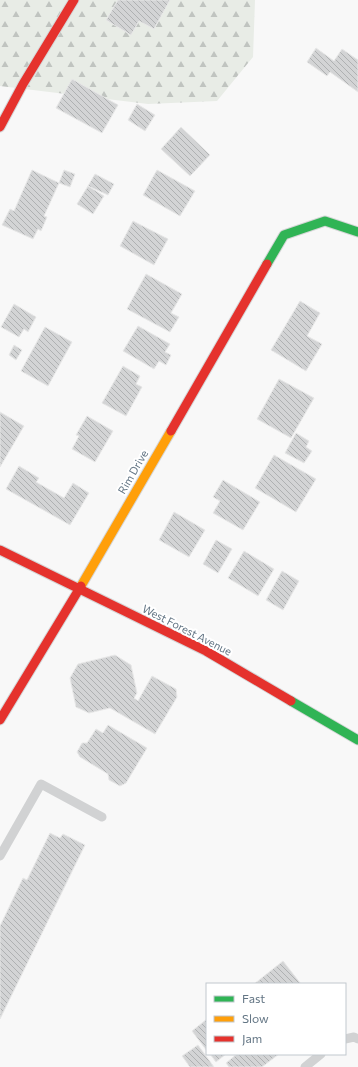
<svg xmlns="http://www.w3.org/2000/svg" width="358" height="1067" viewBox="0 0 358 1067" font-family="Commissioner,sans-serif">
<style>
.forest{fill:url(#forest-firs)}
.building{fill:url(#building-back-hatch);stroke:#e8e8e8}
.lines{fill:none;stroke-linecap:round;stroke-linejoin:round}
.fast-casing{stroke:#d5d6d7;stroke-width:11}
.slow-casing{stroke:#d5d6d7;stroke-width:11}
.jam-casing{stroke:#d5d6d7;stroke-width:11}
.lane{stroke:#d1d2d3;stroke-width:9}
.fast{stroke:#30b455;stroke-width:9}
.slow{stroke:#ff9f0a;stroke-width:9}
.jam{stroke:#e5322d;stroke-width:9}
.labels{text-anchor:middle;stroke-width:4;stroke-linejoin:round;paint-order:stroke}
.street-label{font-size:11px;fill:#637584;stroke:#fff}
</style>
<defs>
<pattern id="forest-firs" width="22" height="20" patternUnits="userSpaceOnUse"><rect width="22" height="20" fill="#e8ece6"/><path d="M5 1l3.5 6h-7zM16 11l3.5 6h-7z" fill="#c0c4c0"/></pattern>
<pattern id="building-back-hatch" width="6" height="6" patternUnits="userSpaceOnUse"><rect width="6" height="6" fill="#d3d4d5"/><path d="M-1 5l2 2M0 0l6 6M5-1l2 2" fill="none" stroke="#afb1b2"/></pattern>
</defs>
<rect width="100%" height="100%" fill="#f8f8f8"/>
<path class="forest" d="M 0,0 L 255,0 L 253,57 L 217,101 L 148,104 L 0,86 Z"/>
<path class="building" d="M 118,0 L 170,0 L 154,29 L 139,21 L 131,35 L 106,20 Z
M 316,48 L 334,61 L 342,49 L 358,60 L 358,92 L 330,72 L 327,76 L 307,62 Z
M 72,79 L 118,105 L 102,133 L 56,108 Z
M 137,104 L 155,115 L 145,131 L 128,120 Z
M 181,127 L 210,155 L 190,176 L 161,149 Z
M 32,170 L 59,183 L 44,216 L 47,217 L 41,231 L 38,229 L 33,239 L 2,225 L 10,209 L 14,211 Z
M 64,170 L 75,174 L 70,187 L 59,183 Z
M 157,170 L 195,191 L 180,216 L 143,195 Z
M 95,174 L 114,184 L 108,195 L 88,186 Z
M 88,186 L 104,196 L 93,214 L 77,204 Z
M 133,221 L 168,239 L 154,265 L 120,246 Z
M 146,274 L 182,294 L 171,313 L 179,317 L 170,332 L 127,309 Z
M 300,301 L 320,313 L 307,336 L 322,344 L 306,371 L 271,350 Z
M 14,304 L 36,317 L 28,332 L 24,329 L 19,337 L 1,327 Z
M 138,326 L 170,344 L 165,352 L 171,355 L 166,365 L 159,361 L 154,369 L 123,351 Z
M 45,327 L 72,342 L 48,386 L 21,371 Z
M 14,345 L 22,350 L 16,360 L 9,355 Z
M 123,366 L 140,376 L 136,384 L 142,387 L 126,416 L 102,403 Z
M 279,379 L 314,398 L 291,438 L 257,419 Z
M 0,412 L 24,426 L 0,467 Z
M 87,416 L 113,431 L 95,462 L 72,449 L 79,436 L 76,435 Z
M 296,433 L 309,441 L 306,447 L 312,451 L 304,463 L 285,453 Z
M 274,455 L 316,479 L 296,512 L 255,488 Z
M 19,466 L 39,478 L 36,482 L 64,498 L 73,483 L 89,493 L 70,525 L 6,489 Z
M 223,480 L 260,502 L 243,530 L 213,513 L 220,501 L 213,497 Z
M 174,512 L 205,530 L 189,557 L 159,540 Z
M 216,540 L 232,549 L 218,573 L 203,564 Z
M 244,551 L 274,569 L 258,596 L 228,578 Z
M 282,571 L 299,581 L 283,610 L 266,600 Z
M 115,655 L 131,665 L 137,693 L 134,698 L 138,701 L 152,676 L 176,689 L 177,697 L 155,734 L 110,708 L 89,713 L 76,707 L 70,678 L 78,664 Z
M 108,725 L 147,748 L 126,783 L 120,786 L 109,780 L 108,774 L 80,757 L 77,752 L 82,743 L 87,743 L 96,729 L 103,733 Z
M 50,833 L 60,838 L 63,834 L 85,845 L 0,1019 L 0,926 L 23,878 L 27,880 Z
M 283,961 L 301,984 L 254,984 Z
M 207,1019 L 207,1051 L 192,1031 Z
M 198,1045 L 214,1067 L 190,1067 L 182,1056 Z
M 210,1054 L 226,1054 L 216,1062 Z
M 237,1054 L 279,1054 L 262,1067 L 229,1067 L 226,1063 Z"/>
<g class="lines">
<defs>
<path id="fast" d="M 267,264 L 284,235 L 325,221 L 358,232
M 291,701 L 358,740"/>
<path id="slow" d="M 81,586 L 171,431"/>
<path id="jam" d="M 0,127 L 23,84 L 74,0
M 171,431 L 267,264
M 0,550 L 206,651 L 291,701
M 0,720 L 81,586"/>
</defs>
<use href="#fast" class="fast-casing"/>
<use href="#slow" class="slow-casing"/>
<use href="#jam" class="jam-casing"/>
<path class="lane" d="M 0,856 L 41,784 L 102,817
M 345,1039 L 354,1037 L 358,1039
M 305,1067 L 321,1054"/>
<use href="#fast" class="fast"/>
<use href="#slow" class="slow"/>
<use href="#jam" class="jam"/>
</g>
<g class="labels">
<g class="street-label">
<text transform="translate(133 472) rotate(-60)" y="4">Rim Drive</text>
<text transform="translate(187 630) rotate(27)" y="4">West Forest Avenue</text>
</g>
</g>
<rect x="206" y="983" width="140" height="72" fill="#ffffff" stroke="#c1c8ce"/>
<rect x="214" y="996" width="20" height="6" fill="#30b455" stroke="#c1c8ce"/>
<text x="242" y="1003" font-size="12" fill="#637584">Fast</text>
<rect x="214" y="1016" width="20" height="6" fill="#ff9f0a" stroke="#c1c8ce"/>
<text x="242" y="1023" font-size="12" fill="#637584">Slow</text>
<rect x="214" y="1036" width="20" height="6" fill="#e5322d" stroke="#c1c8ce"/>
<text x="242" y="1043" font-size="12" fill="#637584">Jam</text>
</svg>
